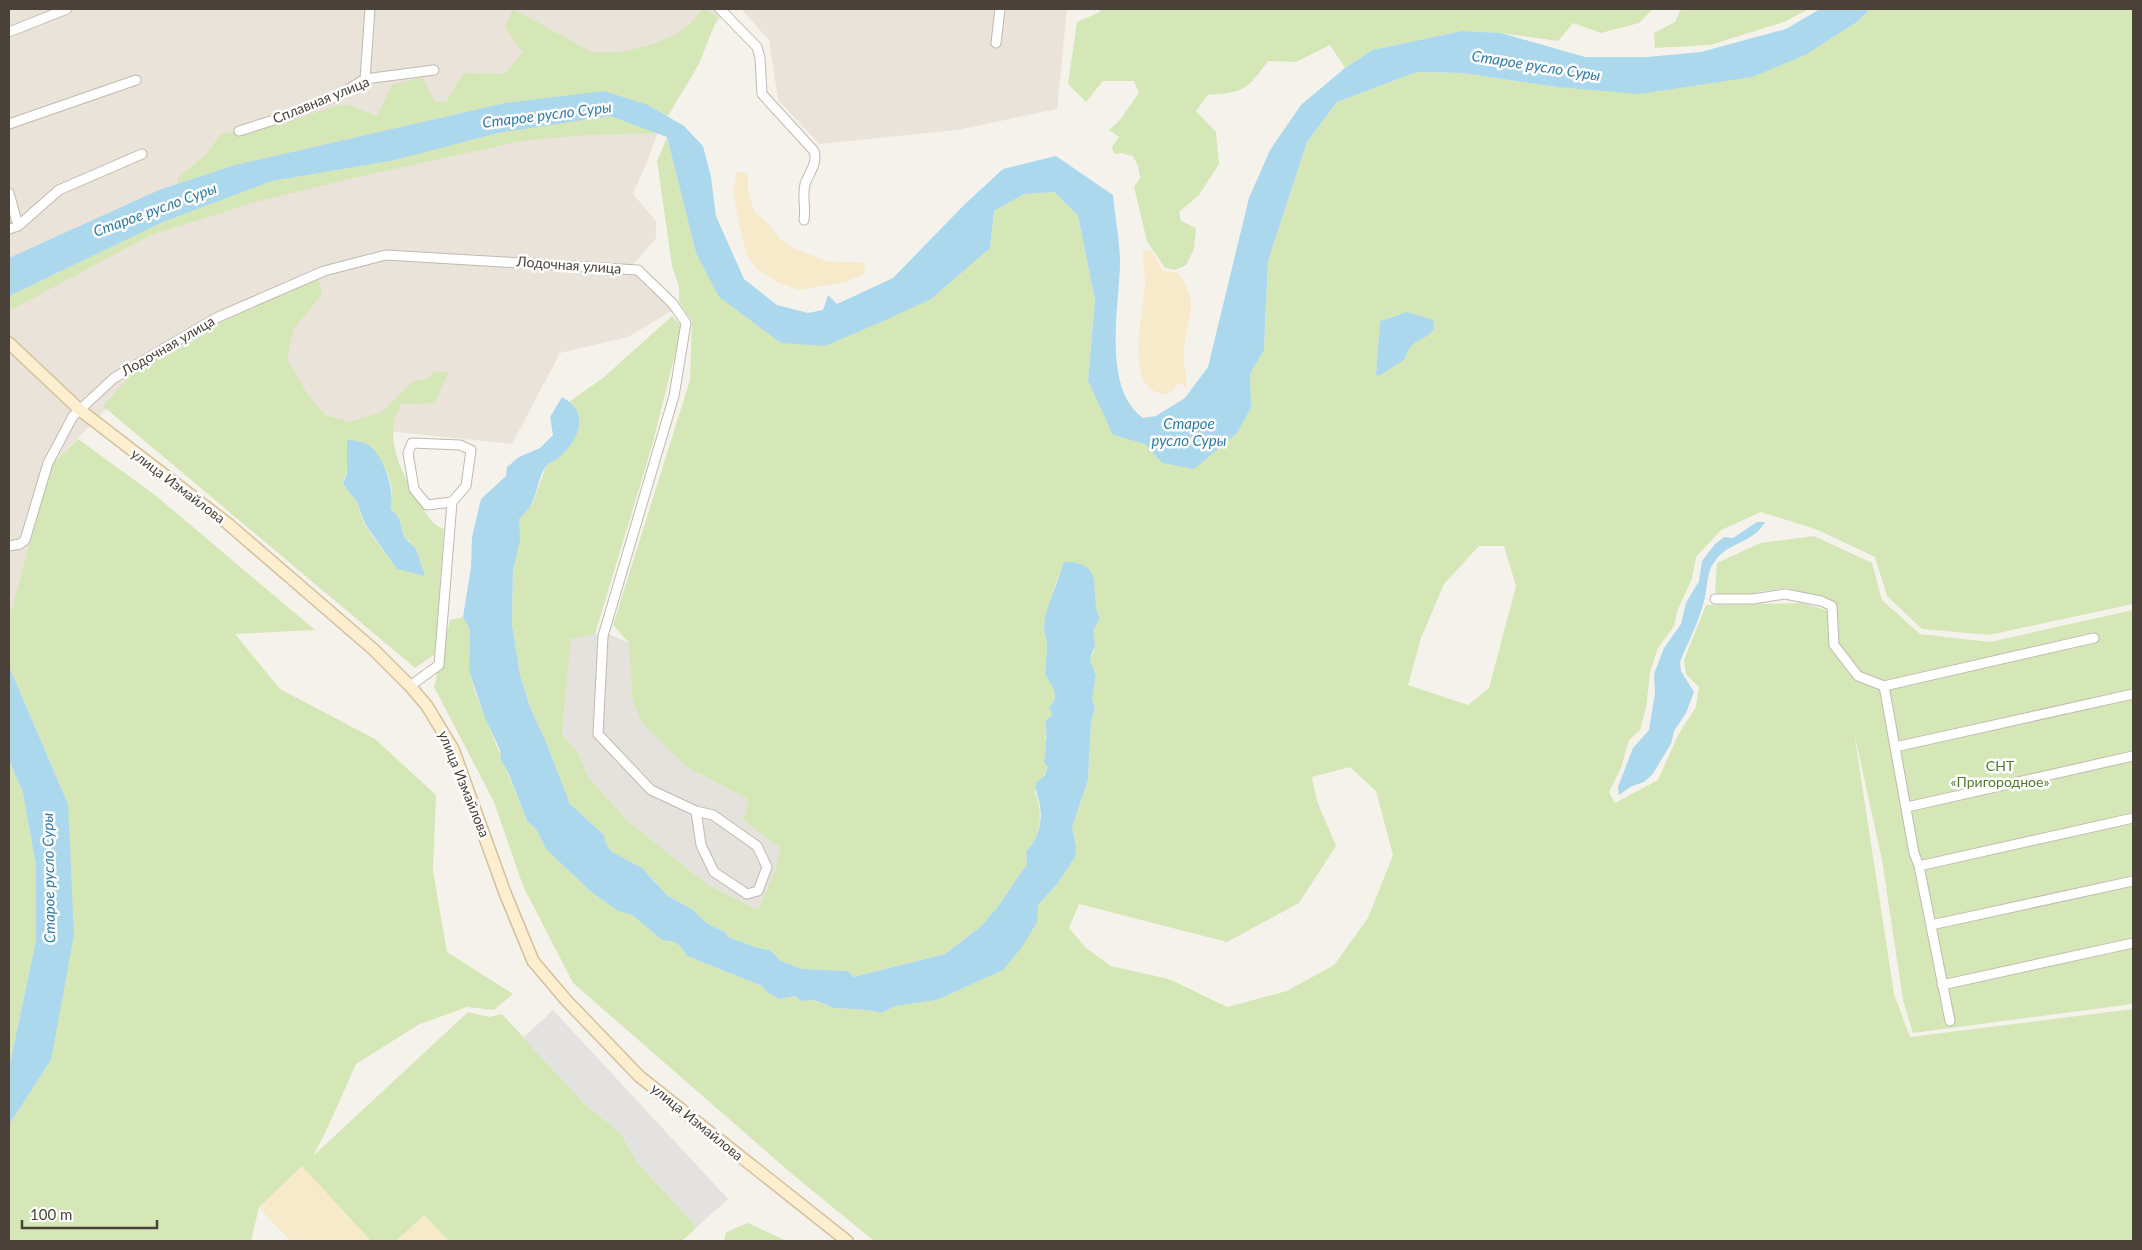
<svg xmlns="http://www.w3.org/2000/svg" width="2142" height="1250" viewBox="0 0 2142 1250" font-family="Lato,sans-serif">
<style>
.residential{fill:#e9e3da}
.industrial{fill:#e5e1dd}
.green{fill:#d5e7b7;fill-rule:evenodd}
.sand{fill:#f7eaca}
.parking{fill:#e4e2e0}
.water{fill:#acd8ee}
.lines{fill:none;stroke-linecap:round;stroke-linejoin:round}
.street-casing{stroke:#c1b9ae;stroke-width:11}
.secondary-casing{stroke:#d3c19d;stroke-width:14}
.street{stroke:#fff;stroke-width:9}
.secondary{stroke:#fdeecf;stroke-width:11}
.labels{text-anchor:middle;stroke-width:5;stroke-linejoin:round;paint-order:stroke}
.street-label{font-size:14px;fill:#4a4239;stroke:#fff}
.park-label{font-size:14px;fill:#517a2e;stroke:#fff}
.water-label{font-size:15px;font-style:italic;fill:#317ba3;stroke:#fff}
</style>
<rect width="100%" height="100%" fill="#f5f2ec"/>
<path class="residential" d="M 9,9 L 728,9 L 683,63 L 649,157 L 633,194 L 656,221 L 656,238 L 631,267 L 673,310 L 628,337 L 560,353 L 512,444 L 318,424 L 128,388 L 51,465 L 9,653 Z
M 741,9 L 1067,9 L 1057,109 L 957,130 L 819,144 L 778,100 L 769,40 Z"/>
<path class="industrial" d="M 595,634 L 611,635 L 629,643 L 632,698 L 687,767 L 749,800 L 743,820 L 780,848 L 775,871 L 758,910 L 710,886 L 630,823 L 589,778 L 577,751 L 562,735 L 571,638 Z"/>
<path class="green" d="M 513,9 L 590,51 C 620,56 654,46 681,31 C 689,27 696,16 703,9 L 718,16 L 699,64 L 668,116 L 648,105 L 505,103 L 235,165 L 177,184 L 178,177 L 205,156 L 221,134 L 288,122 L 335,106 L 350,105 L 377,116 L 392,85 L 422,77 L 435,102 L 446,102 L 463,73 L 504,74 L 523,53 L 505,27 Z
M 1100,9 L 1653,9 L 1639,23 L 1601,33 L 1573,23 L 1558,41 L 1501,33 L 1462,31 L 1372,50 L 1345,68 L 1330,45 L 1296,62 L 1268,61 C 1248,89 1244,93 1208,95 L 1196,111 L 1216,132 L 1219,164 L 1199,195 L 1179,212 L 1181,221 L 1196,228 L 1194,249 L 1186,265 L 1175,270 L 1165,268 L 1147,241 L 1134,187 L 1140,178 L 1138,166 L 1133,156 L 1121,153 L 1114,154 L 1112,147 L 1119,137 L 1109,130 L 1119,121 L 1139,93 L 1134,81 L 1103,81 L 1086,102 L 1068,84 L 1077,22 L 1100,12 Z
M 1681,9 L 1809,9 L 1784,22 L 1710,45 L 1655,48 L 1654,33 L 1675,22 Z
M 1870,9 L 2133,9 L 2133,604 L 1989,635 L 1922,629 L 1887,596 L 1875,557 L 1818,530 L 1761,512 L 1721,530 L 1696,557 L 1692,579 L 1678,609 L 1674,626 L 1658,648 L 1650,672 L 1646,708 L 1640,730 L 1629,740 L 1621,768 L 1609,792 L 1615,803 L 1658,780 L 1678,735 L 1696,707 L 1699,687 L 1686,674 L 1684,660 L 1706,605 L 1803,603 L 1829,611 L 1836,643 L 1834,602 L 1787,588 L 1759,592 L 1742,597 L 1719,597 L 1715,591 L 1717,563 L 1760,543 L 1814,536 L 1872,563 L 1882,600 L 1920,634 L 1990,642 L 2133,610 L 2133,1004 L 1913,1033 L 1903,1000 L 1882,860 L 1854,732 L 1894,994 L 1910,1037 L 2133,1009 L 2133,1241 L 874,1241 L 792,1174 L 573,983 L 523,886 L 494,802 L 434,687 L 450,620 L 463,617 L 470,630 L 469,671 L 475,692 L 527,821 L 536,829 L 546,849 L 590,891 L 618,911 L 632,915 L 662,940 L 674,942 L 680,946 L 687,956 L 762,986 L 768,993 L 779,999 L 795,996 L 801,1001 L 813,1000 L 834,1008 L 867,1010 L 882,1013 L 895,1006 L 937,1000 L 1003,970 L 1037,913 L 1038,905 L 1058,883 L 1075,857 L 1072,827 L 1088,780 L 1091,722 L 1095,708 L 1092,699 L 1096,676 L 1090,659 L 1094,651 L 1093,631 L 1100,618 L 1093,601 L 1095,589 L 1064,563 L 1055,585 L 1044,630 L 1047,644 L 1045,674 L 1054,690 L 1055,699 L 1049,708 L 1052,715 L 1045,737 L 1048,747 L 1045,755 L 1048,767 L 1035,792 C 1043,812 1042,836 1026,851 L 1027,864 L 996,909 L 980,927 L 945,954 L 853,977 L 848,971 L 802,969 L 781,961 L 770,950 L 758,948 L 728,937 L 725,932 L 708,924 L 692,909 L 668,896 L 648,874 L 612,852 L 606,844 L 604,835 L 570,804 L 546,742 L 530,707 L 520,675 L 512,624 L 513,570 L 519,519 L 533,503 L 546,466 L 569,446 L 574,408 L 570,401 L 603,378 L 672,316 L 682,327 L 652,446 L 595,634 L 571,639 L 562,735 L 577,751 L 589,778 L 630,823 L 710,886 L 758,910 L 775,871 L 780,848 L 743,820 L 749,800 L 687,767 L 642,723 L 632,698 L 629,643 L 613,625 L 690,380 L 692,321 L 679,302 L 679,287 L 672,266 L 657,161 L 667,137 L 696,253 L 781,343 L 990,248 L 994,211 L 1024,194 L 1054,192 L 1078,216 L 1095,300 L 1088,381 L 1113,435 L 1145,444 L 1162,463 L 1237,433 L 1251,408 L 1250,374 L 1264,350 L 1268,261 L 1307,142 L 1337,102 L 1417,72 L 1462,73 L 1557,87 L 1805,54 L 1857,22 ZM 1400,314 L 1433,320 L 1407,349 L 1405,359 L 1381,375 L 1376,375 L 1380,321 ZM 1479,546 L 1504,546 L 1516,586 L 1489,688 L 1468,705 L 1408,685 L 1421,638 L 1444,584 ZM 1350,767 L 1376,791 L 1393,855 L 1368,918 L 1334,965 L 1287,991 L 1227,1007 L 1169,979 L 1111,966 L 1086,948 L 1069,928 L 1079,904 L 1227,942 L 1299,903 L 1336,846 L 1317,801 L 1312,777 Z
M 610,116 L 661,133 L 585,135 L 521,141 L 349,179 L 251,203 L 149,236 L 9,311 L 9,296 L 163,222 L 272,181 L 395,160 L 498,133 Z
M 319,279 L 322,294 L 293,330 L 287,359 L 308,395 L 325,415 L 350,422 L 380,413 L 414,381 L 428,378 L 435,371 L 448,373 L 435,403 L 402,404 C 381,435 402,474 419,501 C 427,514 429,523 444,529 L 435,654 L 415,668 L 103,406 L 135,370 L 230,318 ZM 355,441 C 381,446 397,485 391,509 L 399,518 L 404,537 L 410,542 L 422,566 L 391,561 L 364,524 L 357,502 L 343,484 Z
M 78,439 L 155,495 L 315,630 L 235,634 L 280,689 L 375,739 L 436,795 L 433,871 L 447,952 L 513,994 L 494,1010 L 467,1007 L 418,1025 L 356,1064 L 326,1131 L 313,1156 L 468,1012 L 489,1017 L 502,1014 L 586,1105 L 621,1133 L 637,1162 L 697,1227 L 682,1241 L 291,1241 L 259,1207 L 251,1241 L 9,1241 L 9,1125 L 51,1060 L 68,804 L 9,666 L 9,619 L 51,465 Z
M 9,760 L 23,793 L 36,866 L 36,940 L 9,1068 Z
M 748,1223 L 787,1241 L 724,1241 L 726,1232 Z"/>
<path class="sand" d="M 737,171 L 747,174 L 749,194 L 755,213 L 768,224 L 780,239 L 793,248 L 826,261 L 864,263 L 866,273 L 845,282 L 799,290 L 777,282 L 757,269 L 747,255 L 739,224 L 733,191 Z
M 1143,250 L 1151,250 L 1163,271 L 1178,273 C 1201,305 1187,316 1184,350 C 1182,361 1188,375 1186,388 L 1182,384 L 1177,384 C 1174,391 1170,395 1163,394 C 1122,388 1144,312 1145,285 C 1145,274 1143,262 1143,250 Z
M 302,1166 L 371,1241 L 291,1241 L 259,1207 Z
M 424,1215 L 449,1241 L 395,1241 L 396,1241 Z"/>
<path class="parking" d="M 553,1010 L 728,1199 L 697,1227 L 637,1162 L 621,1133 L 586,1105 L 523,1038 Z"/>
<path class="water" d="M 1820,9 L 1870,9 L 1857,22 L 1805,55 L 1752,77 L 1639,94 L 1557,87 L 1462,73 L 1417,72 L 1337,102 L 1307,142 L 1268,261 L 1264,350 L 1250,374 L 1251,408 L 1237,433 L 1194,469 L 1162,463 L 1145,444 L 1113,435 L 1088,381 L 1095,300 L 1078,216 L 1054,192 L 1024,194 L 994,211 L 990,248 L 931,299 L 881,322 L 825,346 L 781,343 L 719,297 L 696,253 L 667,137 L 610,116 L 498,133 L 395,160 L 272,181 L 163,222 L 9,296 L 9,258 L 159,190 L 235,165 L 505,103 L 604,91 L 648,105 L 684,126 L 703,146 L 711,177 L 716,216 L 744,279 L 777,305 L 808,313 L 823,310 L 828,295 L 837,304 L 893,278 L 965,204 L 1003,169 L 1056,156 L 1113,195 C 1115,217 1120,241 1120,264 C 1119,308 1102,389 1143,418 L 1156,416 L 1185,398 L 1208,367 L 1249,198 L 1270,150 L 1301,105 L 1345,68 L 1372,50 L 1462,31 L 1501,33 L 1585,57 L 1647,57 L 1701,52 L 1786,29 Z
M 1407,312 L 1433,320 L 1434,329 C 1423,343 1410,338 1405,359 L 1381,375 L 1376,375 L 1380,321 Z
M 562,397 C 592,413 578,442 557,459 C 554,461 549,463 547,465 C 539,474 538,490 533,501 C 530,508 524,514 519,519 L 520,540 L 513,570 L 512,624 L 520,675 L 530,707 L 546,742 L 570,804 L 604,835 L 606,844 L 612,852 L 642,868 L 668,896 L 692,909 L 708,924 L 725,932 L 728,937 L 758,948 L 770,950 L 781,961 L 802,969 L 848,971 L 853,977 L 945,954 L 980,927 L 996,909 L 1027,864 L 1026,851 C 1037,841 1043,823 1040,807 C 1039,798 1035,792 1036,783 L 1044,776 L 1048,767 L 1044,762 C 1047,745 1046,737 1046,720 L 1052,715 L 1049,708 L 1055,699 L 1054,690 L 1045,674 L 1047,644 L 1044,630 L 1045,616 L 1064,562 C 1109,562 1087,593 1100,618 L 1093,631 L 1095,645 L 1090,659 L 1096,676 L 1092,699 L 1095,708 L 1091,722 L 1088,780 L 1072,827 L 1076,848 L 1075,857 L 1058,883 L 1038,905 L 1037,922 L 1022,947 L 1003,970 L 937,1000 L 895,1006 L 882,1013 L 867,1010 L 834,1008 L 814,1000 L 801,1001 L 795,996 L 779,999 L 768,993 L 762,986 L 687,956 L 680,946 L 674,942 L 662,940 L 632,915 L 618,911 L 590,891 L 546,849 L 536,829 L 527,821 L 508,772 L 501,760 L 500,750 L 485,718 L 469,671 L 470,630 L 463,617 L 471,567 L 472,537 L 481,499 L 506,476 L 507,467 L 519,457 L 540,448 L 553,435 L 550,417 Z
M 347,439 C 353,441 361,441 367,444 C 384,454 395,491 391,509 L 399,518 L 404,537 L 416,549 L 425,576 L 397,569 L 365,524 L 357,502 L 343,484 L 347,473 Z
M 1757,522 L 1765,522 C 1754,543 1728,542 1715,561 C 1706,572 1708,588 1704,601 C 1699,622 1688,642 1680,662 L 1681,671 L 1694,692 L 1686,713 L 1674,731 L 1671,744 L 1652,775 L 1644,782 L 1632,786 L 1619,795 L 1618,787 L 1633,748 L 1649,730 L 1655,693 L 1654,674 L 1664,648 L 1681,624 L 1686,603 L 1699,581 L 1702,561 L 1715,544 L 1724,537 L 1733,538 Z
M 9,666 L 68,804 L 74,935 L 51,1060 L 9,1125 L 9,1068 L 36,940 L 36,866 L 23,793 L 9,760 Z"/>
<g class="lines">
<defs>
<path id="street" d="M 720,9 L 757,47 L 760,58 L 762,94 L 814,151 C 818,163 809,173 805,184 C 802,196 806,207 804,220
M 9,32 L 67,9
M 996,43 L 1000,9
M 365,79 L 370,9
M 9,124 L 136,80
M 239,131 L 290,115 L 337,96 L 365,79 L 434,70
M 9,193 L 18,226
M 9,229 L 18,226 L 59,190 L 142,154
M 9,546 L 20,544 L 25,540 L 48,463 L 73,416 L 114,378 L 216,318 L 324,271 L 386,255 L 638,270 L 673,304 L 686,323 L 674,396 L 603,636 L 598,734 L 651,790 L 696,811 L 713,815 L 757,846 L 767,867 L 758,891 L 747,894 L 714,872 L 701,845 L 696,811
M 1715,599 L 1753,599 L 1785,594 L 1821,601 L 1832,606 L 1834,645 L 1858,676 L 1884,686 L 1914,853 L 1919,866 L 1950,1021
M 410,686 L 439,665 L 452,502 L 466,486 L 471,450 L 460,445 L 412,443 L 408,453 L 414,489 L 427,505 L 452,502
M 1884,686 L 2094,638
M 1895,747 L 2133,694
M 1907,807 L 2133,756
M 1919,866 L 2133,818
M 1931,925 L 2133,881
M 1942,985 L 2133,943"/>
<path id="secondary" d="M 9,343 L 80,410 L 227,523 L 373,649 L 410,686 L 427,706 L 453,749 L 505,893 L 533,961 L 566,1000 L 639,1076 L 847,1241"/>
</defs>
<use href="#street" class="street-casing"/>
<use href="#secondary" class="secondary-casing"/>
<use href="#street" class="street"/>
<use href="#secondary" class="secondary"/>
</g>
<g class="labels">
<g class="street-label">
<text transform="translate(321 100) rotate(-22)" y="5">Сплавная улица</text>
<text transform="translate(569 265) rotate(4)" y="5">Лодочная улица</text>
<text transform="translate(168 346) rotate(-30)" y="5">Лодочная улица</text>
<text transform="translate(178 486) rotate(37)" y="5">улица Измайлова</text>
<text transform="translate(464 784) rotate(68)" y="5">улица Измайлова</text>
<text transform="translate(697 1122) rotate(39)" y="5">улица Измайлова</text>
</g>
<g class="park-label">
<text x="2000" y="771">СНТ<tspan x="2000" dy="16">«Пригородное»</tspan></text>
</g>
<g class="water-label">
<text transform="translate(1536 66) rotate(9)" y="5">Старое русло Суры</text>
<text transform="translate(547 115) rotate(-7)" y="5">Старое русло Суры</text>
<text transform="translate(155 210) rotate(-20)" y="5">Старое русло Суры</text>
<text x="1189" y="429">Старое<tspan x="1189" dy="17">русло Суры</tspan></text>
<text transform="translate(49 878) rotate(-91)" y="5">Старое русло Суры</text>
</g>
</g>
<rect width="2142" height="1250" fill="none" stroke="#4a4239" stroke-width="20"/>
<path d="M22 1220v8h135v-8" fill="none" stroke="#4a4239" stroke-width="2.5"/>
<text x="30" y="1220" font-size="15" fill="#4a4239" stroke="#ffffff" stroke-width="4" paint-order="stroke">100 m</text>
</svg>
